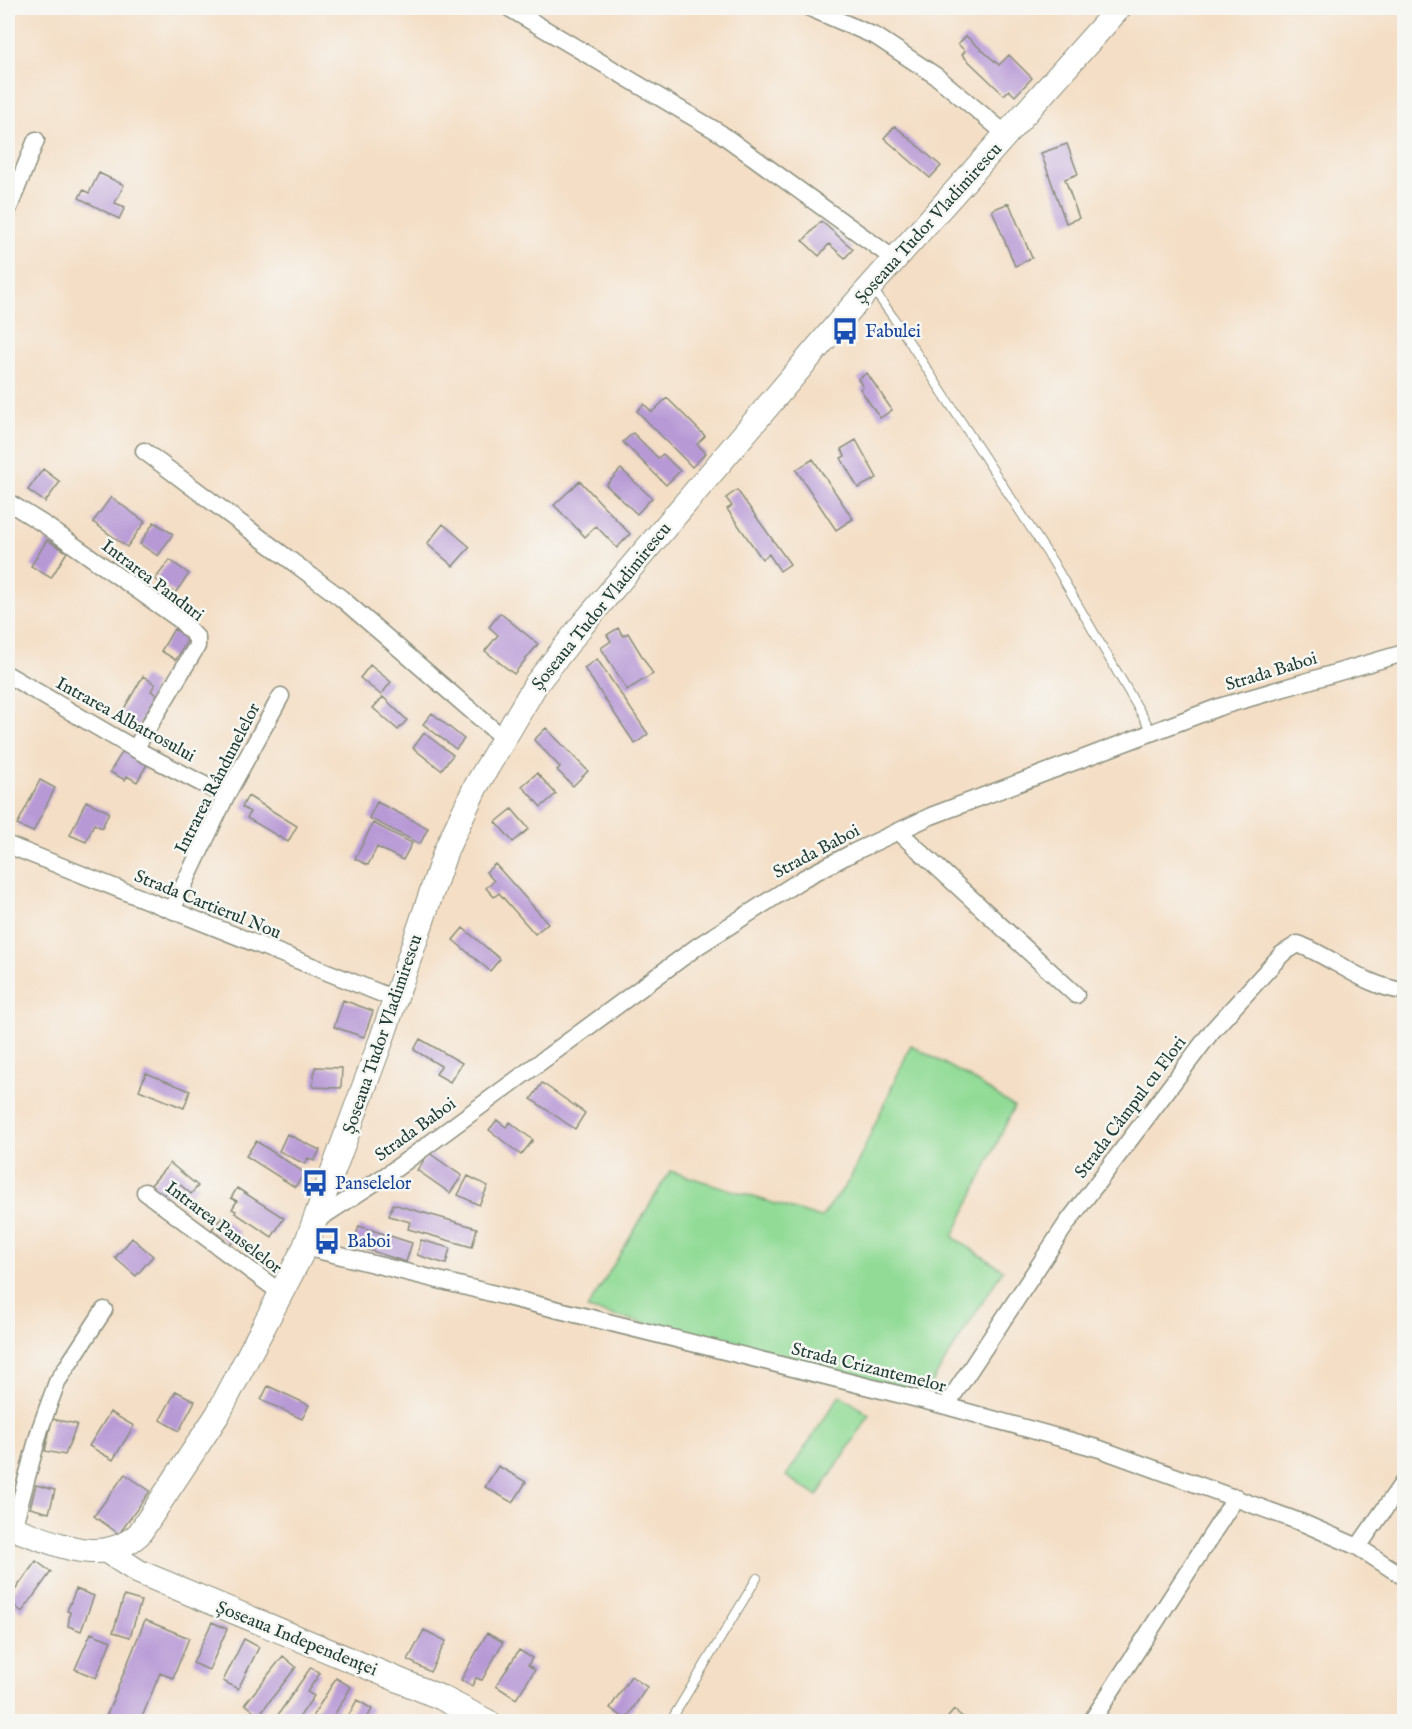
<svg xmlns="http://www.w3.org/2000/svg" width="1412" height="1729" viewBox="0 0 1412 1729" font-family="'IM FELL English',serif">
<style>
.green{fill:#92db96;stroke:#588c65;stroke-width:1.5}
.building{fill:#b799d6}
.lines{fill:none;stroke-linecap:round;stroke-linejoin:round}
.service-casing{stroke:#8a8e7c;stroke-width:10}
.minor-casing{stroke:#8a8e7c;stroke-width:19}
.secondary-casing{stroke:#8a8e7c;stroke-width:26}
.service{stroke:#fff;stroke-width:8}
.minor{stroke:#fff;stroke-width:16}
.secondary{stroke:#fff;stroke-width:24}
.labels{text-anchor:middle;stroke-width:5;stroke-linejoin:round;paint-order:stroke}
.street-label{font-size:18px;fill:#1f3d34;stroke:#f6f6f2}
.transit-label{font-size:18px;fill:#164399;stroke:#f6f6f2;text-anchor:start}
</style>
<rect width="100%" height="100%" fill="#f6f6f2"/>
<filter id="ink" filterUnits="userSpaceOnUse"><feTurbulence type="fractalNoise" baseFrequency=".0167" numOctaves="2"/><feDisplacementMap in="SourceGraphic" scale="12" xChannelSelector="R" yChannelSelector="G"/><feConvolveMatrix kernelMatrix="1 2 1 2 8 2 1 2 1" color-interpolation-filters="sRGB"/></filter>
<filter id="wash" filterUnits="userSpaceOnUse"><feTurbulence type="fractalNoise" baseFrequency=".008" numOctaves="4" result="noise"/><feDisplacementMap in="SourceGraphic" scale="24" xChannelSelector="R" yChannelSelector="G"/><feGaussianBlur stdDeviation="1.35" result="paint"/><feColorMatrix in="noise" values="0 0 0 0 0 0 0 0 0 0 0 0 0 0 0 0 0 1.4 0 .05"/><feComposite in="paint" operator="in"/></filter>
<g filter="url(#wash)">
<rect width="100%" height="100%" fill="#f4dec5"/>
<path class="green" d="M 911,1045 L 972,1079 L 1014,1107 L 953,1237 L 1003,1270 L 925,1393 L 587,1309 L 670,1171 L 821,1218 L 850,1179 Z
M 840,1395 L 870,1415 L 817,1496 L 786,1476 Z"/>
<g id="blocks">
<path class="building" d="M 966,36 L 999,65 L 1009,55 L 1032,78 L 1015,96 L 1009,90 L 1004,95 L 962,55 L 965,51 L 958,44 Z
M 895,126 L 941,166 L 930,178 L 884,138 Z
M 1067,144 L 1078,174 L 1065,179 L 1079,218 L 1066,223 L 1041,153 Z
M 99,173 L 124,185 L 115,203 L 125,207 L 119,219 L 79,198 L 83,190 L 89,193 Z
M 1009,203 L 1032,258 L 1015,266 L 992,210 Z
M 821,221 L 853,249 L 845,258 L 829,244 L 819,256 L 803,241 Z
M 867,373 L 892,410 L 880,418 L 860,389 L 863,387 L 858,379 Z
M 667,398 L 705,436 L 697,444 L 706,453 L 692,467 L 637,411 L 644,404 L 652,412 Z
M 633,433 L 658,458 L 663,454 L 680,471 L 666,485 L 623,442 Z
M 856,440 L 877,478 L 858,488 L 841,458 L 845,456 L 841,449 Z
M 813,459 L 853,519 L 836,530 L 796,470 Z
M 43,469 L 60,482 L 45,502 L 28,490 Z
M 621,469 L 652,498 L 637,514 L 606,485 Z
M 580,481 L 630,534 L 617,548 L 596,526 L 585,537 L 554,505 Z
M 737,490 L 790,564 L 780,571 L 769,554 L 762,559 L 727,509 L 732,506 L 726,498 Z
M 111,497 L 145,522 L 127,547 L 93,522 Z
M 154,522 L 173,534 L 158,556 L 140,544 Z
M 443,524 L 470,547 L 453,566 L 427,544 Z
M 47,540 L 67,552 L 51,578 L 31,566 Z
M 170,560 L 189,574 L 175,593 L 155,579 Z
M 500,613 L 538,644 L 514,674 L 485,651 L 498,635 L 489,627 Z
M 618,628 L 623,636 L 628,633 L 653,674 L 627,690 L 601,648 L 611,641 L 607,635 Z
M 174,629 L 189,637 L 176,660 L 161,651 Z
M 597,659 L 648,734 L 635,744 L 584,668 Z
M 370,665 L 391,682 L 381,695 L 360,678 Z
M 143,676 L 155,684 L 151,691 L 157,695 L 136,730 L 118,719 Z
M 383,697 L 407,720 L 398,730 L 373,708 Z
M 432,713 L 464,739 L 456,749 L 423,724 Z
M 546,728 L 588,771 L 573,786 L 557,770 L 560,767 L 534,740 Z
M 424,733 L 453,755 L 441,770 L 413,748 Z
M 124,749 L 148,763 L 137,782 L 127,776 L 125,780 L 110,772 Z
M 537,773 L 556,794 L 541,807 L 522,786 Z
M 40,780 L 55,788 L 33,832 L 17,825 Z
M 248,796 L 297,826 L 288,842 L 247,818 L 250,812 L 242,807 Z
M 86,801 L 109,812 L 102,828 L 94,824 L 86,842 L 70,835 Z
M 377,802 L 428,828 L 420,844 L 369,818 Z
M 512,809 L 529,829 L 513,842 L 496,822 Z
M 373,823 L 412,843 L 403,860 L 377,847 L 368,865 L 355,859 Z
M 495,864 L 548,923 L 535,934 L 499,893 L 494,897 L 486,888 L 494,881 L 486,872 Z
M 463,928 L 500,959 L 490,971 L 453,940 Z
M 343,1000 L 373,1011 L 364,1037 L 334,1027 Z
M 420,1039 L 462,1063 L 450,1082 L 436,1074 L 441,1066 L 414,1050 Z
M 315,1067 L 342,1068 L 341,1088 L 313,1087 Z
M 146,1073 L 190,1091 L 184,1108 L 139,1090 Z
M 542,1083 L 585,1113 L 575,1129 L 531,1099 Z
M 497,1120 L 506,1127 L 510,1122 L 533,1140 L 521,1155 L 489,1130 Z
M 287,1134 L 320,1150 L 314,1161 L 308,1158 L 305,1164 L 279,1151 Z
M 256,1141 L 305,1173 L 295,1187 L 246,1156 Z
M 429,1153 L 462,1176 L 450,1193 L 417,1170 Z
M 170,1163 L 198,1186 L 191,1194 L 176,1181 L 162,1197 L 150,1186 Z
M 468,1176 L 488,1186 L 479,1205 L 458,1195 Z
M 237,1188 L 284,1218 L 272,1237 L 235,1213 L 236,1211 L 232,1209 L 237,1201 L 231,1198 Z
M 393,1204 L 477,1228 L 472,1247 L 408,1229 L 410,1222 L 389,1216 Z
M 222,1217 L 240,1233 L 230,1245 L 212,1229 Z
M 359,1226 L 412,1243 L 406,1262 L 353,1245 Z
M 132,1238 L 153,1256 L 136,1276 L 115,1258 Z
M 421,1240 L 450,1248 L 446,1264 L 417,1255 Z
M 268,1386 L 309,1405 L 302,1419 L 261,1400 Z
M 176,1391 L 195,1401 L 179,1431 L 160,1420 Z
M 110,1412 L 134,1426 L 113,1460 L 89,1446 Z
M 52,1419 L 77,1424 L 65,1455 L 45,1451 Z
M 498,1466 L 526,1482 L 513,1503 L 485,1487 Z
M 125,1474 L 150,1491 L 119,1534 L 94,1516 Z
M 36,1485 L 55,1490 L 49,1513 L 30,1508 Z
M 36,1561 L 51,1572 L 22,1612 L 8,1600 Z
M 76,1589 L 94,1596 L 81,1631 L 68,1626 L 70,1612 L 67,1611 Z
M 124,1596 L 141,1601 L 130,1637 L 113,1632 Z
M 145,1620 L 189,1638 L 173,1678 L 160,1673 L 140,1722 L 104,1722 Z
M 212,1622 L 227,1629 L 209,1670 L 193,1663 Z
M 424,1630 L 446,1641 L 430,1672 L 408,1660 Z
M 91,1633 L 111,1641 L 96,1678 L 75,1669 Z
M 487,1633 L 503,1642 L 482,1680 L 476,1678 L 472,1686 L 461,1680 Z
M 244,1639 L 259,1647 L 238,1689 L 223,1681 Z
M 519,1650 L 532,1658 L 528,1665 L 535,1670 L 516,1699 L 496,1686 Z
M 283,1656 L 296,1667 L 259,1715 L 245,1704 Z
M 311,1667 L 320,1673 L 307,1692 L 314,1696 L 296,1722 L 273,1722 Z
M 631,1676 L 647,1687 L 626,1719 L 610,1708 Z
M 336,1678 L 351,1687 L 330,1722 L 309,1722 Z
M 357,1700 L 372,1709 L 365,1722 L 345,1722 Z
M 954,1710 L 969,1722 L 944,1722 Z"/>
</g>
</g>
<g filter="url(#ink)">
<use href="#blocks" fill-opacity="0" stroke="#8a8e7c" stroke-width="1.5"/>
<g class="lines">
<defs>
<path id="service" d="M 872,288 L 893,317 L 1053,562 L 1152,732
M 670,1722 L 757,1578"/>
<path id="minor" d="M 509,8 L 720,133 L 894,259
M 810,8 L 877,37 L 936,76 L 1007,135
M 8,210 L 36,140
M 144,451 L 341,598 L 503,738
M 8,502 L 45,525 L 180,620 L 197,638 L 197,646 L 135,749
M 8,675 L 135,749 L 226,796
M 898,831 L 1076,995
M 8,845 L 395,999
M 172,910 L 226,796 L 281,696
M 145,1192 L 281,1293
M 317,1220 L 391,1172 L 698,946 L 804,878 L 854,852 L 931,816 L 1219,707 L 1404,653
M 305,1247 L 946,1406 L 1100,1449 L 1303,1523 L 1358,1547 L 1404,1577
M 946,1406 L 1067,1223 L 1212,1031 L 1282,954 L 1298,944 C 1335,958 1363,986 1404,991
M 13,1529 L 40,1429 L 57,1382 L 104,1310
M 1358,1547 L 1404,1481
M 1091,1722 L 1236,1497"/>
<path id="secondary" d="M 8,1527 C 51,1540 99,1570 139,1534 L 218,1414 L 305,1247 L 381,1041 L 446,850 L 475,788 L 536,684 L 583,624 L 846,314 L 1119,8
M 108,1552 L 139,1572 L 442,1698 L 488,1722"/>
</defs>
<use href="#service" class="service-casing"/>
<use href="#minor" class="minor-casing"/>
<use href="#secondary" class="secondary-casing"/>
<use href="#service" class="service"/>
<use href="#minor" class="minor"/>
<use href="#secondary" class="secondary"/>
</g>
</g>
<defs>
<symbol id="bus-bare" viewBox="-9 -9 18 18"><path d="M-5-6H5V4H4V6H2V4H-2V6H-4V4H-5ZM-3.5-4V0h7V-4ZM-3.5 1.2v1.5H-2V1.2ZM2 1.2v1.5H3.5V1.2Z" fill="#1a4fb4" stroke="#f6f6f2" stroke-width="2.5" paint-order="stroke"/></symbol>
</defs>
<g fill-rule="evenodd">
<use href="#bus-bare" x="826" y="312" width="38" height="38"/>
<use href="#bus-bare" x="296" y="1164" width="38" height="38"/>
<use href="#bus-bare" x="308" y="1222" width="38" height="38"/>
</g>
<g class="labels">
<g class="street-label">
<text transform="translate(928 223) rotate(-48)" y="6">Șoseaua Tudor Vladimirescu</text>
<text transform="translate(153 580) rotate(37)" y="6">Intrarea Panduri</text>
<text transform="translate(601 606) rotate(-51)" y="6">Șoseaua Tudor Vladimirescu</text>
<text transform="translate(1271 671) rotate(-17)" y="6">Strada Baboi</text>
<text transform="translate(126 719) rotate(29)" y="6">Intrarea Albatrosului</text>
<text transform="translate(217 778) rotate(-63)" y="6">Intrarea Rândunelelor</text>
<text transform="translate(816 851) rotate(-28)" y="6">Strada Baboi</text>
<text transform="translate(208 904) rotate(22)" y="6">Strada Cartierul Nou</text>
<text transform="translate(382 1034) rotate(-71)" y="6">Șoseaua Tudor Vladimirescu</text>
<text transform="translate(1130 1107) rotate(-53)" y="6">Strada Câmpul cu Flori</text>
<text transform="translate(415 1129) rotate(-36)" y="6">Strada Baboi</text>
<text transform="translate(224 1227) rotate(37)" y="6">Intrarea Panselelor</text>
<text transform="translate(869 1367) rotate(14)" y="6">Strada Crizantemelor</text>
<text transform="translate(297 1638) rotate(22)" y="6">Șoseaua Independenței</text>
</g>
<g class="transit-label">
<text x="865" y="337">Fabulei</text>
<text x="335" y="1189">Panselelor</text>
<text x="347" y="1247">Baboi</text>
</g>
</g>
<rect width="1412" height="1729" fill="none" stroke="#f6f6f2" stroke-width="30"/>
</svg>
